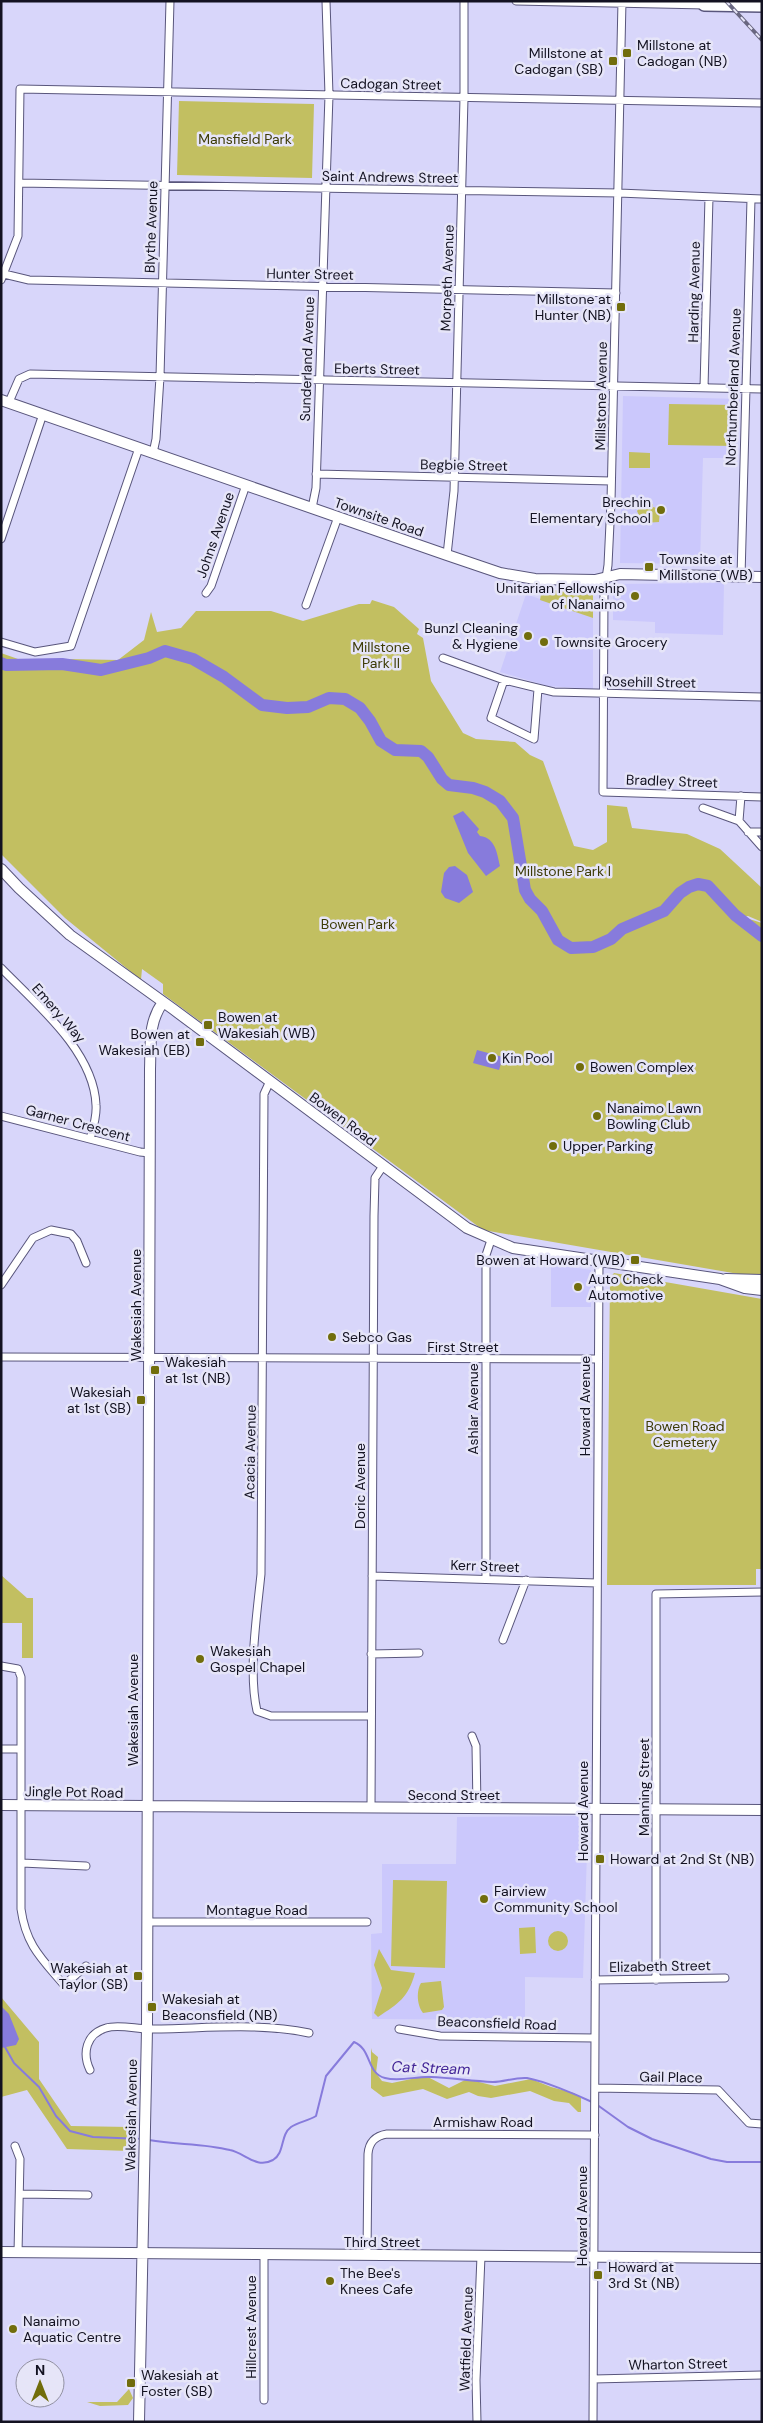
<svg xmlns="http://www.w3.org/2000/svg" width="763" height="2423" viewBox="0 0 763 2423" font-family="'DM Sans',sans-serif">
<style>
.built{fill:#cbc8fc}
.green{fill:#c2bf61}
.water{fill:#877bdc}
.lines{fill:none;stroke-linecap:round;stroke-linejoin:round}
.stream{stroke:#877bdc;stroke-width:2}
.river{stroke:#877bdc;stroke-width:12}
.street-casing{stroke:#59567c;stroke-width:9}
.secondary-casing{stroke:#59567c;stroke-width:12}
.primary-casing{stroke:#59567c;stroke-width:14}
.street{stroke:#fff;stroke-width:7}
.secondary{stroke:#fff;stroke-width:10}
.primary{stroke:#fff;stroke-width:11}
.rail-casing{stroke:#696780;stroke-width:4}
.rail{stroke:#e6e5f8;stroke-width:2;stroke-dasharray:5.5;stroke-linecap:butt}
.poi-dot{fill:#716d0c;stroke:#e6e5f8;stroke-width:2}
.labels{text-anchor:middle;stroke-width:5;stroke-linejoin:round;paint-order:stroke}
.poi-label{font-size:14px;fill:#131221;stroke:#e6e5f8;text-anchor:start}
.street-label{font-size:14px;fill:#131221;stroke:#e6e5f8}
.park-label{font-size:14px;fill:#3d3b06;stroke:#e6e5f8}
.water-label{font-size:15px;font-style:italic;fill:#432597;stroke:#e6e5f8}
</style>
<rect width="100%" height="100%" fill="#d8d6fa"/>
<path class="built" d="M 623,396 L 740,399 L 736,458 L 703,458 L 700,564 L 620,563 Z
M 724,583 L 723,635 L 655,633 L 655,622 L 613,620 L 613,584 Z
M 526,594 L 593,618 L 593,689 L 548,686 L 500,672 Z
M 551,1264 L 591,1270 L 591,1307 L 551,1307 Z
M 584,1816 L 588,1820 L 583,1978 L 525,1977 L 525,2020 L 372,2019 L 371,1934 L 382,1933 L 382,1864 L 456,1864 L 457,1817 Z"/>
<path class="green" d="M 179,101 L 314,104 L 312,178 L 177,175 Z
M 669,404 L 735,405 L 734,446 L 668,445 Z
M 629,452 L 650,453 L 650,468 L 629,468 Z
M 643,503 L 653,504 L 653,507 L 660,509 L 659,522 C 647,523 642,523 637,511 Z
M 548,590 L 590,591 L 593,596 L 593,618 L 540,600 L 541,594 Z
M 372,600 L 394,607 L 419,629 L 417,634 L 423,638 L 431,681 L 463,733 L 476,739 L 515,742 L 530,755 L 543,761 L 574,846 L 593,850 L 607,842 L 607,805 L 627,807 L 632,828 L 687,834 L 720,849 L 762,888 L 762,922 L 748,916 L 743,917 L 762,923 L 762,1278 L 483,1230 L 163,994 L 163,984 L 142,969 L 141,980 L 65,918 L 1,854 L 1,653 L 18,659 L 45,662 L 66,659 L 118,660 L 144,640 L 151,612 L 157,632 L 181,628 L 196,611 L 271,611 L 303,621 L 359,604 L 370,604 Z
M 614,1273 L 762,1299 L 762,1569 L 756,1569 L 756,1585 L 607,1585 L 610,1278 Z
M 1,1575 L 27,1598 L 33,1598 L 33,1658 L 22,1658 L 22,1623 L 1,1623 Z
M 393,1880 L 447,1881 L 445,1968 L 391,1966 Z
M 535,1927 L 536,1953 L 520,1954 L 519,1928 Z
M548 1941a10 10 0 1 1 20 0a10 10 0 1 1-20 0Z
M 379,1949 L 391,1970 L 415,1973 C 408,1998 399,2003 378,2017 L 374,2013 L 382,1988 L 374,1965 Z
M 441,1981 L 444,2007 L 442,2010 L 423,2013 C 417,2006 416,1991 421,1983 Z
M 1,1997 L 39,2042 L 39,2079 L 71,2126 L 130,2127 L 130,2151 L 67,2149 L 27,2090 L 1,2097 Z
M 371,2048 L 372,2052 L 378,2057 L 376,2073 L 382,2081 L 392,2083 L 426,2076 L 449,2088 L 467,2079 L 495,2086 L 531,2079 L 551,2087 L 574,2093 L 581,2098 L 581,2112 L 578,2112 L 569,2103 L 554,2101 L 530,2091 L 491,2098 L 478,2096 L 469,2092 L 447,2099 L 423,2089 L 383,2097 L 371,2088 Z
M 129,2389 L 133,2398 L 128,2405 L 100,2406 L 87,2402 L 117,2402 Z"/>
<path class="water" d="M 463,811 L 479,829 L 477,832 L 480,836 C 496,838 497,854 500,866 L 486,876 L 468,853 L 453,816 Z
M 455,866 L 467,875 L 473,892 L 459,903 L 445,898 L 441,892 L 444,873 L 449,867 Z
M 477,1050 L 503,1057 L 499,1070 L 473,1063 Z
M 1,2006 L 9,2014 L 19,2039 L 16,2045 L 1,2048 Z"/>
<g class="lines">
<path class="stream" d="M 5,2047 L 14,2063 L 39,2087 L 56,2116 L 70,2131 L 93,2137 L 142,2139
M 596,2104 L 628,2127 L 652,2139 L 711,2159 L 727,2162 L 762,2162
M 149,2140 C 176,2145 203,2143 230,2150 C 245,2153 256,2169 273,2160 C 285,2153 280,2135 291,2127 C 298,2122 308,2121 316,2116 L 326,2076 L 354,2042 C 372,2049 366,2073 385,2078 C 400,2082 416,2076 431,2077 C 452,2078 472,2081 493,2082 C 504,2082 515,2077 527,2078 C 544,2081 575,2094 592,2102"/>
<path class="river" d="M 1,663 L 6,665 L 62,664 L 101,670 L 149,658 L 165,651 L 193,659 L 224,677 L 262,705 L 287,708 L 308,707 L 329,698 L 345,699 L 360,708 L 370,721 L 381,741 L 395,750 L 421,751 L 428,757 L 442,779 L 449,785 L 473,788 L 485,792 L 500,801 L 513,818 L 525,890 L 530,899 L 542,911 L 558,940 L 571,948 L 593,947 L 611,939 L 622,929 L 664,911 L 680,893 L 689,887 L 698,884 L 708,886 L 735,915 L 762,936"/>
<defs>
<path id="street" d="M 516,1 L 706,5
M 622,1 L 611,502 L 608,565 L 604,591 L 603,792 L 762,797
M 19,183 L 619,193 L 762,199
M 4,274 L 29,280 L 616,293
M 1,280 L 18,236 L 20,89 L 762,103
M 704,388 L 709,197
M 9,402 L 19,379 L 30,374 L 762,389
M 153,453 L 156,439 L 160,377 L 170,1
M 316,474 L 611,481
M 312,508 L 316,488 L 329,95 L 326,1
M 1,539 L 43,414
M 447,555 L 454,491 L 464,98 L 464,1
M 741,577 L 751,199
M 206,593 L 211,586 L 246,485
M 306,605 L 338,517
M 1,642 L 35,652 L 71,646 L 139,448
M 443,658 L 504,680 L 554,692 L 762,697
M 504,680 L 491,718 L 534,739 L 538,689
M 703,808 L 739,821 L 762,847
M 739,821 L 741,796
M 748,832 L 762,832
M 1,968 C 36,1004 94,1051 96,1105 C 97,1117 93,1128 90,1139
M 270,1081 L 264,1094 L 261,1574 C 257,1614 248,1672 257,1711 L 271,1716 L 371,1716
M 1,1116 L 140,1152 L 150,1153
M 1,1285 L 33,1238 L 51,1230 L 71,1234 L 77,1241 L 86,1263
M 1,1357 L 597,1359
M 372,1576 L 597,1583
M 486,1579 L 486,1255 L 491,1240
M 503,1640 L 526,1580
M 371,1654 L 419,1653
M 1,1666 L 18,1669 L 21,1677 L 21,1909 C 26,1945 41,1958 64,1985 L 86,1966
M 472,1736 L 476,1746 L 477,1808
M 1,1749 L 21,1749
M 371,1808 L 374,1216 L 375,1178 L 383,1166
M 22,1863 L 86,1866
M 147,1922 L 367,1922
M 595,1980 L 725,1978
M 656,1980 L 656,1594 L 762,1592
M 399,2029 L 440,2036 L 595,2038
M 90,2070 C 82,2053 86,2034 106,2028 C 118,2024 136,2029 148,2029 C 201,2029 257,2022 309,2033
M 595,2088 L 718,2090 L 749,2123 L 762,2124
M 15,2146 L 20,2159 L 18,2253
M 20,2194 L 88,2195
M 264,2255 L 264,2400
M 367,2255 L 368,2154 C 369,2142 375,2136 387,2134 L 595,2135
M 594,2379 L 762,2375
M 477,2422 L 476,2380 L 481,2256
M 593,2422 L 599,1261"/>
<path id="secondary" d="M 1,400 L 447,555 L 500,573 L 535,579 L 595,580 L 620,574 L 762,577
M 1,869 L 19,888 L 70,935 L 173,1009 L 467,1228 L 513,1248 L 720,1279 L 745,1288 L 762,1290
M 726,1279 L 762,1280
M 1,1805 L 762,1810
M 1,2252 L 762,2258
M 139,2422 L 147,2029 L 150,1069 C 151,1043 148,1023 163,1002"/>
<path id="primary" d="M 704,5 L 762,6"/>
</defs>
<use href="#street" class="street-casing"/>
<use href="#secondary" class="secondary-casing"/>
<use href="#primary" class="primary-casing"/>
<use href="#street" class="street"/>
<use href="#secondary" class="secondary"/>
<use href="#primary" class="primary"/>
<defs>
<path id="rail" d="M 726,1 L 762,40"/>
</defs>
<use href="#rail" class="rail-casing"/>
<use href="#rail" class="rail"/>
</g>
<g class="poi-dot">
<rect x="622" y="48" width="10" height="10" rx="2.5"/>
<rect x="608" y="56" width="10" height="10" rx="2.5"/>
<rect x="616" y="302" width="10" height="10" rx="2.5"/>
<circle cx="661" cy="510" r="5"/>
<rect x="644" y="562" width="10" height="10" rx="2.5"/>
<circle cx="635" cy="596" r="5"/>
<circle cx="528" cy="636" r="5"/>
<circle cx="544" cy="642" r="5"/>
<rect x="203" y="1020" width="10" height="10" rx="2.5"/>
<rect x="195" y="1037" width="10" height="10" rx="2.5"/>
<circle cx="492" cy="1058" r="5"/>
<circle cx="580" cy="1067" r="5"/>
<circle cx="597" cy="1116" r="5"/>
<circle cx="553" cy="1146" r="5"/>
<rect x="630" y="1255" width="10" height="10" rx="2.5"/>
<circle cx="578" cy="1287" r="5"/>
<circle cx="332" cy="1337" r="5"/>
<rect x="150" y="1365" width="10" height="10" rx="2.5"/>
<rect x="136" y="1395" width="10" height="10" rx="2.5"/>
<circle cx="200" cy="1659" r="5"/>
<rect x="595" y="1854" width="10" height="10" rx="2.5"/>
<circle cx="484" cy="1899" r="5"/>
<rect x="133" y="1971" width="10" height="10" rx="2.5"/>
<rect x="147" y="2002" width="10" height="10" rx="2.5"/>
<rect x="593" y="2270" width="10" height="10" rx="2.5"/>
<circle cx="330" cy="2281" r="5"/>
<circle cx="13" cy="2329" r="5"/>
<rect x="126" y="2378" width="10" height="10" rx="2.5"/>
</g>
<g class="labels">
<g class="poi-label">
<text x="637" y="50">Millstone at<tspan x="637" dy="16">Cadogan (NB)</tspan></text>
<text x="603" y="58" text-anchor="end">Millstone at<tspan x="603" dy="16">Cadogan (SB)</tspan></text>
<text x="611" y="304" text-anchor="end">Millstone at<tspan x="611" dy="16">Hunter (NB)</tspan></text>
<text x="651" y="507" text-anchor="end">Brechin<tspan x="651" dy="16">Elementary School</tspan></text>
<text x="659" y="564">Townsite at<tspan x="659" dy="16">Millstone (WB)</tspan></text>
<text x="625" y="593" text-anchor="end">Unitarian Fellowship<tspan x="625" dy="16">of Nanaimo</tspan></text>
<text x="518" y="633" text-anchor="end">Bunzl Cleaning<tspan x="518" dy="16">&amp; Hygiene</tspan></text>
<text x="554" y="647">Townsite Grocery</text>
<text x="218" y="1022">Bowen at<tspan x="218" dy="16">Wakesiah (WB)</tspan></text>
<text x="190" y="1039" text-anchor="end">Bowen at<tspan x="190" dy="16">Wakesiah (EB)</tspan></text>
<text x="502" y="1063">Kin Pool</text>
<text x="590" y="1072">Bowen Complex</text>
<text x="607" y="1113">Nanaimo Lawn<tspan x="607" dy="16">Bowling Club</tspan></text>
<text x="563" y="1151">Upper Parking</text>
<text x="625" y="1265" text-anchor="end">Bowen at Howard (WB)</text>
<text x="588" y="1284">Auto Check<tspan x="588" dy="16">Automotive</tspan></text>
<text x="342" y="1342">Sebco Gas</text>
<text x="165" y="1367">Wakesiah<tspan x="165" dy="16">at 1st (NB)</tspan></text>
<text x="131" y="1397" text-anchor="end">Wakesiah<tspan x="131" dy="16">at 1st (SB)</tspan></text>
<text x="210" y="1656">Wakesiah<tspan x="210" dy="16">Gospel Chapel</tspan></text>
<text x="610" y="1864">Howard at 2nd St (NB)</text>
<text x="494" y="1896">Fairview<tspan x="494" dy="16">Community School</tspan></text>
<text x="128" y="1973" text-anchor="end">Wakesiah at<tspan x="128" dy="16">Taylor (SB)</tspan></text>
<text x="162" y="2004">Wakesiah at<tspan x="162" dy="16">Beaconsfield (NB)</tspan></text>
<text x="608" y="2272">Howard at<tspan x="608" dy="16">3rd St (NB)</tspan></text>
<text x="340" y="2278">The Bee's<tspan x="340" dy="16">Knees Cafe</tspan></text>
<text x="23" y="2326">Nanaimo<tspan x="23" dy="16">Aquatic Centre</tspan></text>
<text x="141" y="2380">Wakesiah at<tspan x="141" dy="16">Foster (SB)</tspan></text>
</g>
<g class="street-label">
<text transform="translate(391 84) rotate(1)" y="5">Cadogan Street</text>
<text transform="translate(390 177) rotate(1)" y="5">Saint Andrews Street</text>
<text transform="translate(151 227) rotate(-88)" y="5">Blythe Avenue</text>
<text transform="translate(310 274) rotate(1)" y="5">Hunter Street</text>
<text transform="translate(447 278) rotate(-88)" y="5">Morpeth Avenue</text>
<text transform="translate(694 292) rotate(-89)" y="5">Harding Avenue</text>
<text transform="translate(307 359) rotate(-88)" y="5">Sunderland Avenue</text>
<text transform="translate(377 369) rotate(1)" y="5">Eberts Street</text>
<text transform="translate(733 387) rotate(-88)" y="5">Northumberland Avenue</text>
<text transform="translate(601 396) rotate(-89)" y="5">Millstone Avenue</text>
<text transform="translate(464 465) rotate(1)" y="5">Begbie Street</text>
<text transform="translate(379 517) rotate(19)" y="5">Townsite Road</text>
<text transform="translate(215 535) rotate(-71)" y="5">Johns Avenue</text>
<text transform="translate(650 682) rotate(1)" y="5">Rosehill Street</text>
<text transform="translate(672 781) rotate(2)" y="5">Bradley Street</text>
<text transform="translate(59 1013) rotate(49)" y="5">Emery Way</text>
<text transform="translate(343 1119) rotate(37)" y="5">Bowen Road</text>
<text transform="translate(78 1123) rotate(15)" y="5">Garner Crescent</text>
<text transform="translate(136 1305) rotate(-90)" y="5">Wakesiah Avenue</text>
<text x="463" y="1352">First Street</text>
<text transform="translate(585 1406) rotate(-90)" y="5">Howard Avenue</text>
<text transform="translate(473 1409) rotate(-90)" y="5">Ashlar Avenue</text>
<text transform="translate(250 1452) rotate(-89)" y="5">Acacia Avenue</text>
<text transform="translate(360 1486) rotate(-90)" y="5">Doric Avenue</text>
<text transform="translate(485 1566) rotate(2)" y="5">Kerr Street</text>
<text transform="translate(133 1710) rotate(-90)" y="5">Wakesiah Avenue</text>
<text transform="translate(644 1787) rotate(-90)" y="5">Manning Street</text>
<text transform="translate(74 1792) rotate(1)" y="5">Jingle Pot Road</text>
<text x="454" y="1800">Second Street</text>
<text transform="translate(583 1811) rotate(-90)" y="5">Howard Avenue</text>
<text x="257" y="1915">Montague Road</text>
<text transform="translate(660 1966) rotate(-1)" y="5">Elizabeth Street</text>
<text transform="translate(497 2023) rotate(2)" y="5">Beaconsfield Road</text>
<text transform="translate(671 2077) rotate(1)" y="5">Gail Place</text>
<text transform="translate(131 2115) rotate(-89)" y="5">Wakesiah Avenue</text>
<text x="483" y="2127">Armishaw Road</text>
<text transform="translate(582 2216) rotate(-90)" y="5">Howard Avenue</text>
<text x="382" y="2247">Third Street</text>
<text transform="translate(251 2327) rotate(-90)" y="5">Hillcrest Avenue</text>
<text transform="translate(466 2339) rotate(-88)" y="5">Watfield Avenue</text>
<text transform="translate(678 2364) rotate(-1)" y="5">Wharton Street</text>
</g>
<g class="park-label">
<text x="245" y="144">Mansfield Park</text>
<text x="381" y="652">Millstone<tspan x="381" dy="16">Park II</tspan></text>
<text x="563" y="876">Millstone Park I</text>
<text x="358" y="929">Bowen Park</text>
<text x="685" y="1431">Bowen Road<tspan x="685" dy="16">Cemetery</tspan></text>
</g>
<g class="water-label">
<text transform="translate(431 2068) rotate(2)" y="5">Cat Stream</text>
</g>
</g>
<rect width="763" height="2423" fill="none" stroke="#131221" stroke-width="5"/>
<g transform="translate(40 2383)"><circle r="24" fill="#e6e5f8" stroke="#9291a2"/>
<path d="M0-4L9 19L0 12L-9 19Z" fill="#716d0c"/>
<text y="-8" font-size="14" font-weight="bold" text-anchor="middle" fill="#131221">N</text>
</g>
</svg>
